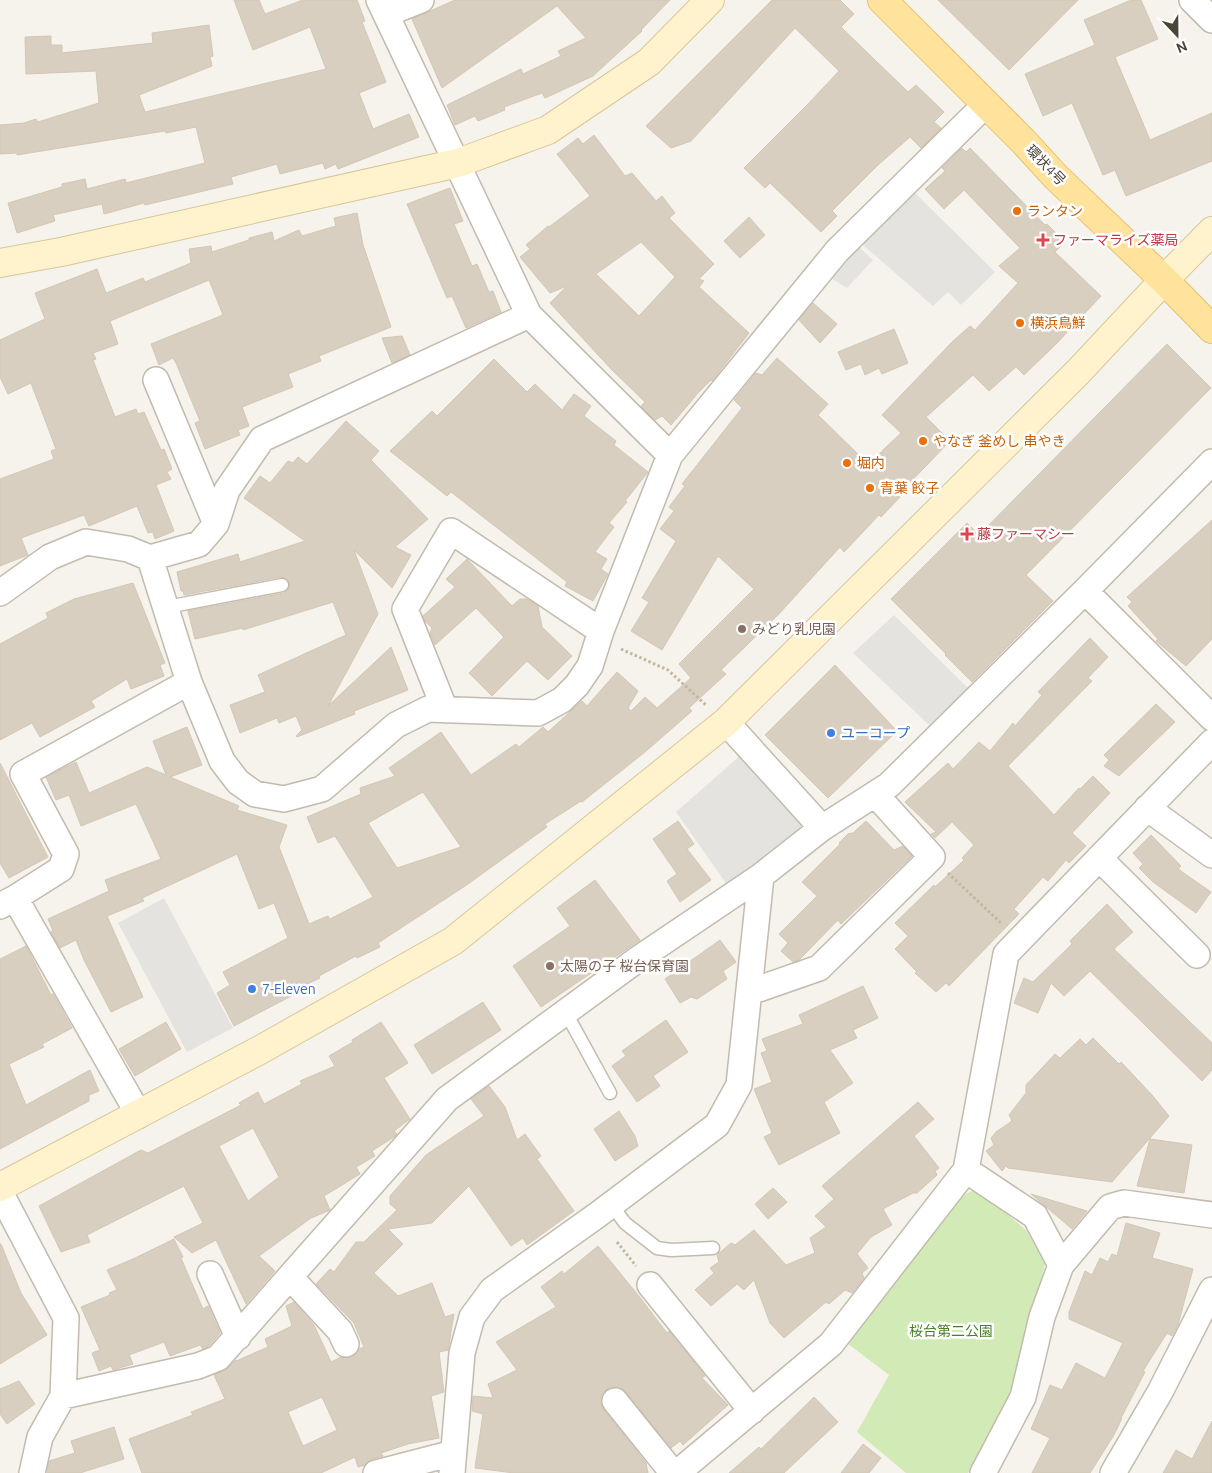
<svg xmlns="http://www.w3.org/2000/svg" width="1212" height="1473" viewBox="0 0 1212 1473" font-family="Ubuntu,'Noto Sans JP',sans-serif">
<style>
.green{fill:#d2eab5}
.parking{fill:#e5e3e0}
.building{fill:#d8cfc1;stroke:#d3c7b4;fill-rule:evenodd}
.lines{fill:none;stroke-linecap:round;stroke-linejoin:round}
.lane-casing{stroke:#c2bbae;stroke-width:15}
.street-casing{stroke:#c2bbae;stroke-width:28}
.secondary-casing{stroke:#d6c79b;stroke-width:30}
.primary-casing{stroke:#e6c16a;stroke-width:30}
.path{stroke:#c4b79f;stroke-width:3;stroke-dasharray:2.5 2.5;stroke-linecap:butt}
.lane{stroke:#fff;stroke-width:12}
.street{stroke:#fff;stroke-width:25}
.secondary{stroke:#fff3cd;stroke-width:28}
.primary{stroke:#ffe39c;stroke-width:28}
.food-dot{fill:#e8710a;stroke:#fff;stroke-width:2}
.health-dot{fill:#e0444e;stroke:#fff;stroke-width:2}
.education-dot{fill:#8d6e63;stroke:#fff;stroke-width:2}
.shop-dot{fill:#3f7fe0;stroke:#fff;stroke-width:2}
.labels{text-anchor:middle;stroke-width:5;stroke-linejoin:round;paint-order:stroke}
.street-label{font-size:14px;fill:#4b4439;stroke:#fff}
.food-label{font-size:14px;fill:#c56008;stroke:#fff;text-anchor:start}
.health-label{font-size:14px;fill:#be3a42;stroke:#fff;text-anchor:start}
.education-label{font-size:14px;fill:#785e54;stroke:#fff;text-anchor:start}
.shop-label{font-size:14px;fill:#366cbe;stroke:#fff;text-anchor:start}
.park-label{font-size:14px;fill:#4a7f2a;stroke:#fff}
</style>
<rect width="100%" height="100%" fill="#f6f3ec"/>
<path class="green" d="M 978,1189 L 1027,1231 L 1045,1264 L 1012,1393 L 968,1473 L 906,1473 L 857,1432 L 889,1375 L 847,1343 L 960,1196 Z"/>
<path class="parking" d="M 915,193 L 995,272 L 961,305 L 948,292 L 933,306 L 862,244 Z
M 858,246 L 873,260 L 847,288 L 831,278 Z
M 894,615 L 968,688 L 929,725 L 853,653 Z
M 742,754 L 803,818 L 799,834 L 728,886 L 676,812 Z
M 164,898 L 233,1028 L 187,1052 L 118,923 Z"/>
<path class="building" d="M 234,0 L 259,0 L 265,14 L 303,0 L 357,0 L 365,21 L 362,22 L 386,82 L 359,93 L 373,129 L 409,114 L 419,137 L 338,169 L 336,164 L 325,169 L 323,163 L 280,174 L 277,164 L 231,177 L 233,184 L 145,205 L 144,203 L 104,214 L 102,204 L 53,215 L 55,221 L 17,233 L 8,203 L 62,187 L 62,184 L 85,179 L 87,189 L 125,179 L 126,183 L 205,163 L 196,127 L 166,133 L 165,131 L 17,155 L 17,153 L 0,154 L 0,125 L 24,123 L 36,119 L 38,122 L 99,103 L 96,71 L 26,74 L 25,37 L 51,36 L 51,45 L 62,45 L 62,53 L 153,43 L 152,33 L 209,25 L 213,56 L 210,57 L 212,66 L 139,95 L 145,112 L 326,69 L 310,27 L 253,50 Z
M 455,0 L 670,0 L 641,30 L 642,31 L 593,76 L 545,98 L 542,93 L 504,107 L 505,110 L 478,121 L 475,116 L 455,125 L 447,105 L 521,69 L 523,74 L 561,56 L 558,51 L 586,38 L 557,6 L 442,88 L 412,19 Z
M 772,0 L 840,0 L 854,14 L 841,27 L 908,92 L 916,85 L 944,112 L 934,122 L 941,128 L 921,148 L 910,137 L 878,165 L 832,211 L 837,216 L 821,232 L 770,183 L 765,188 L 744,168 L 809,103 L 839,71 L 795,28 L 691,141 L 671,148 L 646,126 Z
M 938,0 L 1078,0 L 1009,70 Z
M 1131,0 L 1141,0 L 1158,39 L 1115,57 L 1150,140 L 1212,113 L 1212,161 L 1126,196 L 1115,170 L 1103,175 L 1072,103 L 1043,116 L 1025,74 L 1095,45 L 1084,20 Z
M 594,135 L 625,176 L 632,173 L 656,201 L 662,196 L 675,213 L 669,218 L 714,264 L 699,279 L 704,281 L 699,287 L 749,333 L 712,381 L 711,380 L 698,393 L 671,425 L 662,416 L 655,420 L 641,406 L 645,402 L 612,370 L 550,303 L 567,286 L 550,293 L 520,257 L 530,249 L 526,245 L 548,226 L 549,227 L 590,196 L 557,154 L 578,138 L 583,144 ZM 641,242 L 675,277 L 639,316 L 596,274 Z
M 962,148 L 966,152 L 970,148 L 1045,225 L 1047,224 L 1065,242 L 1055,252 L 1101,296 L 1057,343 L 1024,375 L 1016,367 L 989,391 L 973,375 L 926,417 L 950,441 L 899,494 L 901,496 L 881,517 L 879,515 L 844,552 L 840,547 L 778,615 L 721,670 L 726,674 L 689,708 L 692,711 L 645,752 L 582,802 L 581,801 L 545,824 L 547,827 L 468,884 L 378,943 L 380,947 L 357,958 L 356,956 L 319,976 L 320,978 L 299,988 L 301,991 L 234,1026 L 217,993 L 230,985 L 223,972 L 288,938 L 274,903 L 259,909 L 237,854 L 142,898 L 144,901 L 107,916 L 143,997 L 111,1012 L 84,960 L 76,940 L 60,948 L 51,932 L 53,931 L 48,919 L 109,891 L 105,880 L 161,859 L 136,804 L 81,826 L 69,795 L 56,800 L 46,777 L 76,762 L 89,793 L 147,767 L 166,775 L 153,741 L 187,727 L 202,765 L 170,777 L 239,806 L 237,810 L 287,825 L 279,847 L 309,924 L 328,916 L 330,919 L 373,897 L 335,836 L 318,843 L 307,817 L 361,794 L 360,788 L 395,776 L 389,768 L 441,732 L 471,775 L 516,744 L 519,747 L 543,727 L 548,732 L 582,701 L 587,706 L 617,672 L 638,691 L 628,708 L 631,711 L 645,697 L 657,708 L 691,678 L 679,664 L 754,589 L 718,556 L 662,650 L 631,631 L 649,602 L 642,598 L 676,541 L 660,529 L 674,511 L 669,507 L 685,486 L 682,484 L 742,408 L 734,400 L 756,373 L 762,375 L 777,358 L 828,404 L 818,415 L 869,465 L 881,452 L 883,454 L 882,451 L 901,433 L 882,415 L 953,341 L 970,326 L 975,330 L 1018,283 L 999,266 L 1020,248 L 964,190 L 944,209 L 925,189 L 945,171 L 942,168 ZM 423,792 L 461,847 L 397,868 L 368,823 Z
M 450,188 L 463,221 L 454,224 L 472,266 L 477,264 L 489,292 L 493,291 L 501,312 L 466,328 L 452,296 L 447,298 L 407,204 Z
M 357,213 L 363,245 L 391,327 L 319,356 L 321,361 L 288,374 L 293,387 L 242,407 L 249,426 L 238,430 L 240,435 L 205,449 L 195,423 L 200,421 L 176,363 L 173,358 L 159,365 L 151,344 L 223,315 L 209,280 L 110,321 L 118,344 L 93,353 L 96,359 L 93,360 L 115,417 L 136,409 L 138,414 L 144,412 L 161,450 L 164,449 L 172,469 L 167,472 L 171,479 L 156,485 L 174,531 L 155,539 L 153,532 L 148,533 L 137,506 L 89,526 L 84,515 L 21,538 L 28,555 L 0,566 L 0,479 L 54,459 L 51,451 L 56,449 L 31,383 L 8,394 L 0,377 L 0,340 L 45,319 L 35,293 L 97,269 L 106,293 L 143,278 L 145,282 L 191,263 L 189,249 L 211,246 L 212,252 L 249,240 L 249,238 L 272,232 L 274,241 L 299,230 L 302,236 L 336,226 L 334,218 Z
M 749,217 L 765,235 L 740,258 L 724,241 Z
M 813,303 L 837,324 L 820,343 L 799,320 Z
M 894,329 L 908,363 L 882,374 L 879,368 L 865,375 L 861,364 L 846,370 L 838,352 Z
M 402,336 L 410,355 L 392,363 L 382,338 Z
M 1167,344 L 1211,388 L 1026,575 L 1053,601 L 972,682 L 945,655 L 946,654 L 891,599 L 967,523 L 979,535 Z
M 494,359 L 527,392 L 535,384 L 562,410 L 574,394 L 591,406 L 584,416 L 616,441 L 614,445 L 648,472 L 625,501 L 627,502 L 609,523 L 614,527 L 595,552 L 607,559 L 601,569 L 608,574 L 593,601 L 565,586 L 567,582 L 451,492 L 447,496 L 390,451 L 432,411 L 437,416 Z
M 346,421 L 379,451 L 371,460 L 428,519 L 395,547 L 411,555 L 392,588 L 354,550 L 378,614 L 328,706 L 391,647 L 408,690 L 354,711 L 355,714 L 297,737 L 296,736 L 302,730 L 296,716 L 279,723 L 277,718 L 240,733 L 230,705 L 265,692 L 258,675 L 346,635 L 333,602 L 243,630 L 243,628 L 195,639 L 188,611 L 284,593 L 289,588 L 290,583 L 285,578 L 280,577 L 184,595 L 183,591 L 181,591 L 177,572 L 238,554 L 240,562 L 305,541 L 244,498 L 260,476 L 270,483 L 288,461 L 293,463 L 298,457 L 307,464 Z
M 1212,520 L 1212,639 L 1186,666 L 1156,641 L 1158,639 L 1128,606 L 1132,602 L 1127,597 Z
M 467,559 L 512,606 L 520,599 L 527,599 L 538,606 L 542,627 L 572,656 L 548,680 L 527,661 L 492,696 L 469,673 L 504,637 L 476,608 L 435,645 L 430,633 L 432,628 L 425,621 L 423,616 L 455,587 L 446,579 Z
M 133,583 L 165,663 L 160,665 L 164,676 L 131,689 L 127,679 L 91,701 L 95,707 L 40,737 L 32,723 L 0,740 L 0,644 L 48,618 L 46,613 L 74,599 Z
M 1090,638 L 1108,657 L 1088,678 L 1092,681 L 1008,766 L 1054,815 L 1079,788 L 1080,789 L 1093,776 L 1110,793 L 1072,833 L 1086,846 L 1069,863 L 1066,860 L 1048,881 L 1043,877 L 1014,909 L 1019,914 L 1010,923 L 949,986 L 946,983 L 936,992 L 915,973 L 917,972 L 895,949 L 908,936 L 895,923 L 934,885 L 935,887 L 964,860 L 962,858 L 974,845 L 952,822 L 935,838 L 931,834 L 936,832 L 905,802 L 948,763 L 953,769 L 979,742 L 990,751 L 1013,723 L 1015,726 L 1042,695 L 1038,692 Z
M 835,665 L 897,731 L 828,798 L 765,735 Z
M 1156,704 L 1175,722 L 1119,776 L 1104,766 L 1109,760 L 1104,755 Z
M 0,763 L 48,857 L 9,878 L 0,863 Z
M 678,821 L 694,844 L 687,849 L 711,880 L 680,902 L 667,881 L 677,874 L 653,839 Z
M 866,821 L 894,850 L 903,846 L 912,856 L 841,924 L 838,920 L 799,960 L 793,962 L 781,951 L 788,943 L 779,934 L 817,896 L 802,882 L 840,844 L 839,843 L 848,834 L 853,833 Z
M 1151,835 L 1181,866 L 1178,869 L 1211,892 L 1196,913 L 1153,882 L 1139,868 L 1143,864 L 1133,853 Z
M 595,880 L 640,940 L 541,1007 L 513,966 L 570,926 L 557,908 Z
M 1107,904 L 1133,932 L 1114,949 L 1212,1043 L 1212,1070 L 1202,1081 L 1090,971 L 1064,996 L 1051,983 L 1038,1013 L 1014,1003 L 1024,978 L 1033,982 L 1072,944 L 1070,941 Z
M 720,940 L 736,962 L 723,971 L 727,979 L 697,999 L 691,997 L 680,1003 L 665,979 Z
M 26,946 L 51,995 L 53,994 L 72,1028 L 42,1044 L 44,1047 L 9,1064 L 26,1105 L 90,1070 L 99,1091 L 89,1095 L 89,1101 L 0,1149 L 0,959 Z
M 863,986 L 878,1018 L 853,1030 L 857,1038 L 830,1050 L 853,1083 L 824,1102 L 840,1133 L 779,1165 L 764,1137 L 772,1133 L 754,1089 L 772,1082 L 761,1053 L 767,1051 L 762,1039 L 803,1024 L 799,1015 Z
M 483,1002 L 501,1030 L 432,1074 L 414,1045 Z
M 666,1020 L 688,1052 L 653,1076 L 660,1086 L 637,1102 L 612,1066 L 626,1056 L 622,1051 Z
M 166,1022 L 181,1049 L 135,1076 L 119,1049 Z
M 381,1022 L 408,1063 L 384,1078 L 410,1119 L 394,1131 L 397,1134 L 394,1137 L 372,1151 L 375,1156 L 356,1167 L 360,1174 L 324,1196 L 330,1210 L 328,1211 L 311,1218 L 259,1256 L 275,1271 L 246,1304 L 216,1240 L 192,1253 L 174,1237 L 203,1223 L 184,1186 L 87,1235 L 90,1242 L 61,1252 L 39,1206 L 141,1150 L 148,1153 L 241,1105 L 239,1103 L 258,1092 L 264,1104 L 302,1084 L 300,1081 L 335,1066 L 329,1056 L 353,1042 L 352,1040 ZM 253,1128 L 279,1177 L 248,1201 L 219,1146 Z
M 1093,1038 L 1119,1064 L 1121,1062 L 1152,1095 L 1169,1116 L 1112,1182 L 1008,1168 L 1006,1166 L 1002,1171 L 986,1151 L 994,1145 L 991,1138 L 996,1132 L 1012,1121 L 1009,1115 L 1026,1093 L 1026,1085 L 1055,1054 L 1060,1058 L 1080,1039 L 1086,1045 Z
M 489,1086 L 505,1107 L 517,1140 L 525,1134 L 541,1156 L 537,1159 L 574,1211 L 527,1245 L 523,1238 L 511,1246 L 469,1186 L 432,1223 L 388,1229 L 403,1244 L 374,1273 L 398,1296 L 432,1283 L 445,1317 L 454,1314 L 448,1350 L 439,1352 L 444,1392 L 431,1396 L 439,1438 L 408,1444 L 381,1453 L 383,1456 L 372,1459 L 365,1465 L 358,1467 L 355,1457 L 321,1473 L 142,1473 L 129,1439 L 193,1415 L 191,1412 L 225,1399 L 214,1375 L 228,1368 L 236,1360 L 236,1361 L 268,1347 L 265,1339 L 292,1326 L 286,1306 L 294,1302 L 314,1325 L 331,1362 L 341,1357 L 352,1357 L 357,1353 L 359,1349 L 364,1347 L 354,1323 L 316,1284 L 330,1269 L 334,1272 L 356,1242 L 364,1242 L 397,1210 L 390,1204 L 390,1196 L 426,1155 L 484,1116 L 471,1099 ZM 322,1397 L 337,1430 L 303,1446 L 288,1412 Z
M 918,1102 L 934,1119 L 914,1136 L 939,1168 L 935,1171 L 937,1175 L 917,1193 L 913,1193 L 883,1209 L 892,1225 L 871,1237 L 857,1254 L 868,1268 L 862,1273 L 864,1278 L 852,1293 L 845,1290 L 829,1304 L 826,1302 L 784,1338 L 770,1323 L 754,1280 L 744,1290 L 737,1284 L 711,1306 L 695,1290 L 714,1273 L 710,1268 L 719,1262 L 717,1255 L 731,1243 L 735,1245 L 754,1230 L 786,1265 L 815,1253 L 810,1238 L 826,1227 L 815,1216 L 834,1199 L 822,1186 Z
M 619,1111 L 635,1136 L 638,1146 L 615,1161 L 594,1129 Z
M 1150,1139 L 1192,1145 L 1184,1193 L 1137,1186 Z
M 773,1188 L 787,1202 L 768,1219 L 755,1204 Z
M 1031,1194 L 1087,1211 L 1072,1229 Z
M 1126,1223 L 1160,1233 L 1152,1258 L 1193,1269 L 1178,1325 L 1172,1336 L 1167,1333 L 1143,1371 L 1145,1372 L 1121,1418 L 1122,1418 L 1114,1435 L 1090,1473 L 1032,1473 L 1050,1438 L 1031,1429 L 1050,1385 L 1062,1390 L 1076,1363 L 1105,1378 L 1123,1343 L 1069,1319 L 1069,1312 L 1085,1271 L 1092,1275 L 1100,1258 L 1108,1262 L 1112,1254 L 1117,1256 Z
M 174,1239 L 183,1257 L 181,1258 L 203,1309 L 208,1306 L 220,1333 L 209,1346 L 203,1349 L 200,1345 L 170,1356 L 164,1342 L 129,1355 L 133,1364 L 113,1370 L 111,1366 L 99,1371 L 92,1353 L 100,1350 L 81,1307 L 110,1295 L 109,1293 L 117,1290 L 107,1270 L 135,1258 Z
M 0,1244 L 1,1244 L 21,1293 L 47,1335 L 0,1364 Z
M 598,1246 L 638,1295 L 667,1333 L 669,1331 L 705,1376 L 702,1378 L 728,1405 L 683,1445 L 680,1441 L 671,1448 L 626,1392 L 620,1387 L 613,1387 L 606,1390 L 601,1396 L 601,1404 L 604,1410 L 646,1463 L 648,1473 L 514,1473 L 475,1468 L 483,1414 L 472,1411 L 473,1396 L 493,1398 L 488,1384 L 517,1370 L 496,1342 L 556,1307 L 541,1287 L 562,1271 L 564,1274 Z
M 19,1381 L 35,1404 L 7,1424 L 0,1414 L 0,1389 Z
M 814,1397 L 838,1422 L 784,1473 L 729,1473 L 759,1447 L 761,1449 Z
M 1212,1421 L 1212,1473 L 1163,1473 L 1176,1450 L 1192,1459 Z
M 114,1427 L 124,1459 L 80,1473 L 47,1473 L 49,1461 L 75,1453 L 71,1441 Z
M 863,1444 L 881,1458 L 869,1473 L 841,1473 Z"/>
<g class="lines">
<defs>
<path id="lane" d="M 167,607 L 282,585
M 566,1013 L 610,1093
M 611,1204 L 625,1223 L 657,1248 L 671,1250 L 713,1248"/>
<path id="street" d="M 379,0 L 529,315 L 670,455
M 1192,0 L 1212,20
M 386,14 L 421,0
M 156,380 L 216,524
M 150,558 L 189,682 L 222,761 L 238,782 L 255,794 L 284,799 L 322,789 L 396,725 L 428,709 L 538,713 L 562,700 L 577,685 L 590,666 L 601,631 L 670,455 L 837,251 L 985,105
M 1085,591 L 1212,718
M 0,593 L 50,557 L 86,542 L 128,549 L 150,558 L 199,544 L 216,524 L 227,490 L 262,439 L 529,315
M 445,710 L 405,609 L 451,531 L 601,631
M 726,722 L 822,828
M 1147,808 L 1212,855
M 1099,858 L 1197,955
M 15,898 L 61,869 L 66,854 L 23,774 L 189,682
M 0,906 L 15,898 L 139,1115
M 750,992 L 819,968 L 932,857 L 875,794
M 966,1170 L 1006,954 L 1212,742
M 0,1192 L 66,1318 L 63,1396 L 40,1437 L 32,1473
M 210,1274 L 238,1337
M 290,1277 L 340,1331 L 346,1344
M 650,1285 L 752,1411
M 63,1396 L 198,1366 L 218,1358 L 447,1099 L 638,959 L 761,876 L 822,828 L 889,785 L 1085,591 L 1212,462
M 615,1401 L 673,1473
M 376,1473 L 453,1453
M 452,1473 L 462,1353 L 472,1317 L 492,1290 L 596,1216 L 717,1125 L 739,1085 L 761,876
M 677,1473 L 831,1344 L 966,1170 L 1035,1216 L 1061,1265
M 983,1473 L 1023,1397 L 1042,1317 L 1061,1265 L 1110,1207 L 1124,1203 L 1212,1215
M 1113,1473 L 1160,1392 L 1212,1290"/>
<path id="secondary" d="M 0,263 L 61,252 L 458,163 L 548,130 L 649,62 L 710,0
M 0,1187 L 260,1050 L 453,941 L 726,722 L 1078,372 L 1164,280 L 1212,231"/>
<path id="primary" d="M 882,0 L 1024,142 L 1056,177 L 1164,280 L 1212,329"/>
</defs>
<use href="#lane" class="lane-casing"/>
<use href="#street" class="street-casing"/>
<use href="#secondary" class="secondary-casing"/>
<use href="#primary" class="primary-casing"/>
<path class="path" d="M 621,649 L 668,670 L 707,706
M 948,873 L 1002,924
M 617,1242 L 636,1266"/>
<use href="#lane" class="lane"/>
<use href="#street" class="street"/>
<use href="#secondary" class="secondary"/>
<use href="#primary" class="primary"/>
</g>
<g class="food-dot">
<circle cx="1017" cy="211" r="5"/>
<circle cx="1020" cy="323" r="5"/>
<circle cx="923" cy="441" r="5"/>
<circle cx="847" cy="463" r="5"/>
<circle cx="870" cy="488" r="5"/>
</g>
<g class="health-dot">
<path d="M1040.5 232.5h5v5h5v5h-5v5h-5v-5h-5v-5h5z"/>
<path d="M964.5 526.5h5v5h5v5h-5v5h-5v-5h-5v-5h5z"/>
</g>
<g class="education-dot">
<circle cx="742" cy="629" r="5"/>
<circle cx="550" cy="966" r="5"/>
</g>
<g class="shop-dot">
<circle cx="831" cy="733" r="5"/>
<circle cx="252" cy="989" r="5"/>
</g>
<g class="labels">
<g class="street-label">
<text transform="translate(1046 165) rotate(46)" y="5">環状4号</text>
</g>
<g class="food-label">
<text x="1027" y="216">ランタン</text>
<text x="1030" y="328">横浜鳥鮮</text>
<text x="933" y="446">やなぎ 釜めし 串やき</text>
<text x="857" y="468">堀内</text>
<text x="880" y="493">青葉 餃子</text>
</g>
<g class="health-label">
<text x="1053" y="245">ファーマライズ薬局</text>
<text x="977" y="539">藤ファーマシー</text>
</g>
<g class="education-label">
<text x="752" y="634">みどり乳児園</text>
<text x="560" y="971">太陽の子 桜台保育園</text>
</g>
<g class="shop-label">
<text x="841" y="738">ユーコープ</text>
<text x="262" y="994">7-Eleven</text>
</g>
<g class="park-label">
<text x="951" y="1336">桜台第二公園</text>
</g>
</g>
<g transform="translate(1177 35) rotate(158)" stroke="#ffffff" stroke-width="4" paint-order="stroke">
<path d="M0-4L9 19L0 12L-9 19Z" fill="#4b4439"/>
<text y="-8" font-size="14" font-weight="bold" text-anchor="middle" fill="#4b4439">N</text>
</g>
</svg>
